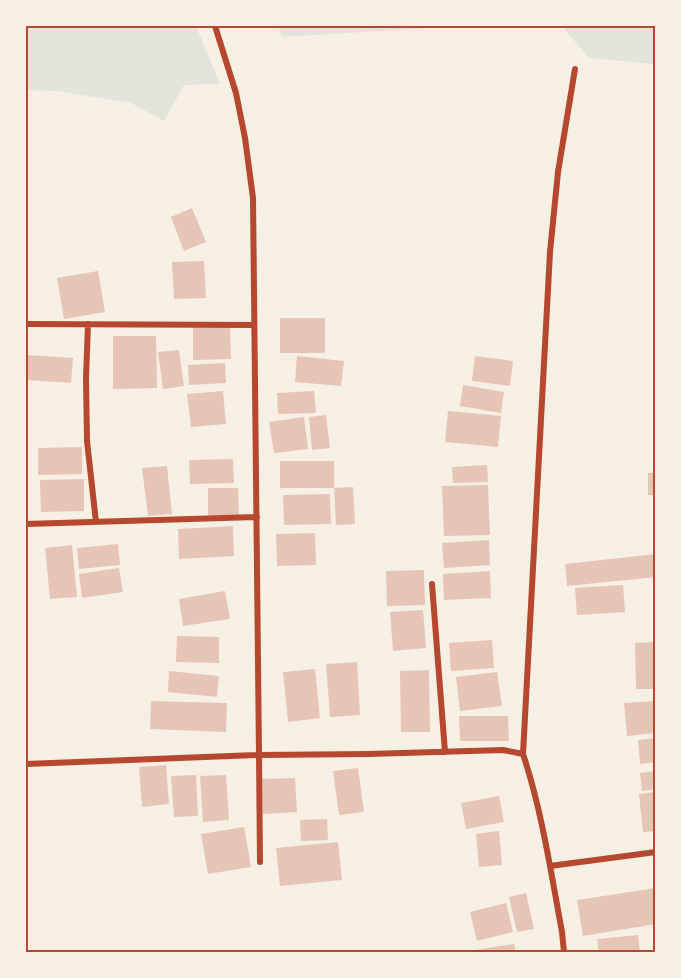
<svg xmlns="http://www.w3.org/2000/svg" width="681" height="978" viewBox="0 0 681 978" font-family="'Sofia Sans Condensed',sans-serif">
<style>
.green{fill:#e2e4dc}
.building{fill:#e6c5b7}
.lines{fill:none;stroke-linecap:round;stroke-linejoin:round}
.minor{stroke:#b5482f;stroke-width:6}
.neatline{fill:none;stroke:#b5482f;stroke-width:2}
</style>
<rect width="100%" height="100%" fill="#f6efe4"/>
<path class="green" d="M 26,26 L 196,26 L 220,84 L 184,85 L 164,121 L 131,103 L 57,91 L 26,90 Z
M 278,26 L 428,26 L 429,28 L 282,37 Z
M 562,26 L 655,26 L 655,64 L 589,58 Z"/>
<path class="building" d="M 192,208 L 206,242 L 184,251 L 171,217 Z
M 204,261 L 206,298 L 174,299 L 172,262 Z
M 98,271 L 105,312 L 64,319 L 57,278 Z
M 280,318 L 325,318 L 325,353 L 280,353 Z
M 230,327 L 231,359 L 193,360 L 193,328 Z
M 113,336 L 156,336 L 157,388 L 113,389 Z
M 179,350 L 184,386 L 163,389 L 158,352 Z
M 26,355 L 73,358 L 71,383 L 26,380 Z
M 297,356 L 344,361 L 341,386 L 295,382 Z
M 475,356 L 513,361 L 510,386 L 472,381 Z
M 225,363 L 226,383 L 189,385 L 188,365 Z
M 463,385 L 504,392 L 501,413 L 460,406 Z
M 223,391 L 226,424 L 191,427 L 187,394 Z
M 314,391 L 316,413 L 278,414 L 277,393 Z
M 448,411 L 501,416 L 498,447 L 445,442 Z
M 326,415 L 330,448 L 312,450 L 309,417 Z
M 304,417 L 308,449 L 274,453 L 269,422 Z
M 82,447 L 82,474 L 38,475 L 38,448 Z
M 233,459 L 234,483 L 190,484 L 189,460 Z
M 280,461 L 334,461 L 334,488 L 280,488 Z
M 487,465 L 488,482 L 453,483 L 452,467 Z
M 167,466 L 172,514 L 148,516 L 142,468 Z
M 648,473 L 656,473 L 656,495 L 648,495 Z
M 84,479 L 84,511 L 41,512 L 40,480 Z
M 488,485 L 490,535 L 444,536 L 442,486 Z
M 353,487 L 355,524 L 336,525 L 334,488 Z
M 208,488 L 238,488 L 239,517 L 208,518 Z
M 330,494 L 331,524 L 284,525 L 283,495 Z
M 233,526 L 234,556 L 179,559 L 178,529 Z
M 315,533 L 316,565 L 277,566 L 276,534 Z
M 489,540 L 490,565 L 444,568 L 442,543 Z
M 118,544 L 120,565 L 79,569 L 77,548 Z
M 72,545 L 77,597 L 50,599 L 45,548 Z
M 656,554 L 656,577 L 567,586 L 565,564 Z
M 119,568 L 123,592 L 82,598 L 79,574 Z
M 424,570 L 425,605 L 387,606 L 386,571 Z
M 490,571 L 491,598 L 444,600 L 443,574 Z
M 623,585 L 625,612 L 577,615 L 575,588 Z
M 225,591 L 230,619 L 183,626 L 179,599 Z
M 423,610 L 426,648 L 393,651 L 390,612 Z
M 177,636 L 219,637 L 219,663 L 176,662 Z
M 492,640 L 494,668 L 451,671 L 449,643 Z
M 656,642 L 656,689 L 636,689 L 635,643 Z
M 357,662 L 360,715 L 330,717 L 326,664 Z
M 315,669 L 320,718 L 288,722 L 283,672 Z
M 429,670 L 430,732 L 401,732 L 400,671 Z
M 169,671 L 219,676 L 217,697 L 168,692 Z
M 497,672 L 502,706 L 460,711 L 456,677 Z
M 151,701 L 227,703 L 226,732 L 150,729 Z
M 656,701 L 656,733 L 627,736 L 624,703 Z
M 459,716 L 508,716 L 509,741 L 460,741 Z
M 656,738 L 656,762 L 640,764 L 638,740 Z
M 166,765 L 169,804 L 142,807 L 139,767 Z
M 358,768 L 364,812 L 339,815 L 333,771 Z
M 656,771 L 656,789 L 642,791 L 640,773 Z
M 196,775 L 198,816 L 174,817 L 171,776 Z
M 226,775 L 229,820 L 203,822 L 200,776 Z
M 295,778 L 297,812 L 263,814 L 262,779 Z
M 656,792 L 656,831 L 643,832 L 639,794 Z
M 499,796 L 504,822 L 466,829 L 461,803 Z
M 327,819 L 328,840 L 301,841 L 300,820 Z
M 244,827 L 251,867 L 208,874 L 201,834 Z
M 499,831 L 502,865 L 479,867 L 476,834 Z
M 338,842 L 342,880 L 280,886 L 276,848 Z
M 656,888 L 656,924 L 583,936 L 577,900 Z
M 526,893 L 534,929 L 517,932 L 509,897 Z
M 506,903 L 513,932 L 477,941 L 470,912 Z
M 638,935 L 640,952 L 599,952 L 597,939 Z
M 514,944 L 516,952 L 469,952 L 469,951 Z"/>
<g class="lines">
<path class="minor" d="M 215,26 L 236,93 L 245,138 L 253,198 L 259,755 L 369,754 L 503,750 L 523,754 C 542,811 551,873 562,932 L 564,952
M 26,324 L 254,325
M 88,324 L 86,378 L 87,441 L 96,522
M 26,524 L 257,517
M 432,584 L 445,752
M 523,754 L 550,252 L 558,172 L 575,69
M 26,764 L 259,755 L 260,862
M 550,866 L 656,852"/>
</g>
<rect width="681" height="978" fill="none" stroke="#f6efe4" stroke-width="54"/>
<rect x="27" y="27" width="627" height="924" class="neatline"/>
</svg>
